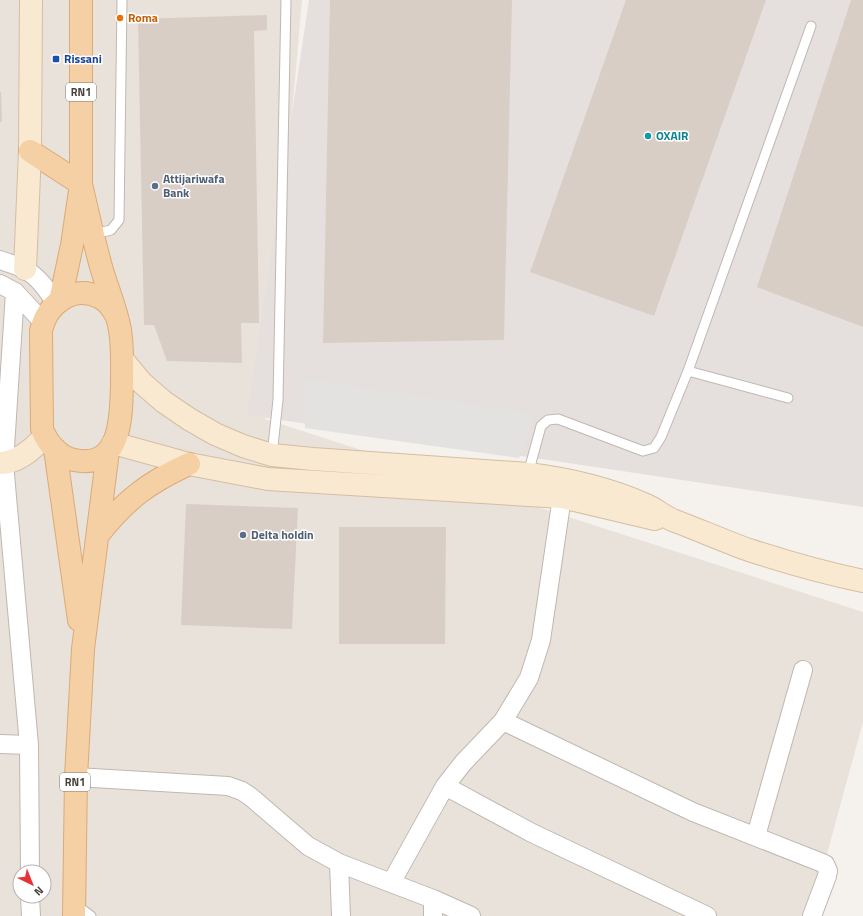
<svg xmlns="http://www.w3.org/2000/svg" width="863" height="916" viewBox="0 0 863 916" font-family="'Titillium Web',sans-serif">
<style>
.residential{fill:#e8e2db;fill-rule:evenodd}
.industrial{fill:#e5e0de}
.parking{fill:#e4e2e0}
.building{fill:#d9cec6}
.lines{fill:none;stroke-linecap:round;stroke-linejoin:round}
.lane-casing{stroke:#c0b7b0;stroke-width:11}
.street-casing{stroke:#c0b7b0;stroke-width:20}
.secondary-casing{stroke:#d3bea2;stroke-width:24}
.primary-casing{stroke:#dbaa75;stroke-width:24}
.lane{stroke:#fff;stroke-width:9}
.street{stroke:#fff;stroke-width:18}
.secondary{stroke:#fae9d1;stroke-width:22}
.primary{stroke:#f6d0a5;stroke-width:22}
.food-dot{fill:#e8710a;stroke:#fff;stroke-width:1.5}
.transit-dot{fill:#1a4fb4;stroke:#fff;stroke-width:1.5}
.culture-dot{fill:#0f9aa8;stroke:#fff;stroke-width:1.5}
.service-dot{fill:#5c6f8a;stroke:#fff;stroke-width:1.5}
.labels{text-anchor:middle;stroke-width:3;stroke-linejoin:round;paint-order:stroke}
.shield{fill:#fff;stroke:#807a75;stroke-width:1}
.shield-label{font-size:11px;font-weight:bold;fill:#49413a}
.food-label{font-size:12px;font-weight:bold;fill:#c56008;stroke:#fff;text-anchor:start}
.transit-label{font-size:12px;font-weight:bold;fill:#164399;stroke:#fff;text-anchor:start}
.culture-label{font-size:12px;font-weight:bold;fill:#0d838f;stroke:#fff;text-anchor:start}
.service-label{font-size:12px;font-weight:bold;fill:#4e5e75;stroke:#fff;text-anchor:start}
</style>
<rect width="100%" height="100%" fill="#f5f1ed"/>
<path class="residential" d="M 0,0 L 302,0 L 265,419 L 863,612 L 863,722 L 810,916 L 0,916 ZM 20,872 L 44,872 L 44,896 L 20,896 Z"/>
<path class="industrial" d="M 309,0 L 863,0 L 863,507 L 247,415 Z"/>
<path class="parking" d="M 303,379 L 534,414 L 519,458 L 305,428 Z"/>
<path class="building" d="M 330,0 L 512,0 L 504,340 L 323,343 Z
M 626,0 L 766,0 L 654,316 L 530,272 Z
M 851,0 L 863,0 L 863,327 L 757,287 Z
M 267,15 L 267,30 L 254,31 L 259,323 L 241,323 L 242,363 L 167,361 L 154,325 L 144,325 L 138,19 Z
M 0,92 L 1,92 L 2,122 L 0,122 Z
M 186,504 L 298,508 L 292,629 L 181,625 Z
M 339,527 L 446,527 L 445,644 L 339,644 Z"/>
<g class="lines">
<defs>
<path id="lane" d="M 94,234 L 111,230 L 119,220 L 122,0
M 688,371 L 811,26
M 272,455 L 278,400 L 286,0
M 528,474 L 541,426 L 548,420 L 558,419 L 643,451 L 654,448 L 661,437 L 688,371 L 788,398
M 75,904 L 91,916"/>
<path id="street" d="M 0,260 C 8,263 16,265 24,269 C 38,276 48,291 56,303
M 0,284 L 15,292 L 43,322
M 15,292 L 4,463 L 29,745 L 30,872
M 503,721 L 693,812 L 825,864 L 828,871 L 827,876 L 812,916
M 0,744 L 29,745
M 76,777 L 228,786 L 242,791 L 251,797 L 308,846 L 339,863 L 391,883 L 445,786 L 463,763 L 503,721 L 529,678 L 541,640 L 562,497
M 445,786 L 532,833 L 707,916
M 756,836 L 803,670
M 339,863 L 341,916
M 391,883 L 433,899 L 471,916
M 30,896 L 31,916
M 433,916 L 433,899"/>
<path id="secondary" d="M 25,269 L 30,151 L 31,0
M 122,359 L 141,382 L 164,402 L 189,419 L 215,434 L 243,446 L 272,455 L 313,459 L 528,474 C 569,479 608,488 646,505 C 656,509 664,517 675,521 C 699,530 724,541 749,550 C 786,562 824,573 863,581
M 113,443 L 189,464 L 268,479 L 562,497 L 655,519
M 0,463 C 18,463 33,449 45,436"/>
<path id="primary" d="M 30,151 L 81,184 C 87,210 93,237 100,263 C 106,286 116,307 120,330 C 123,348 122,367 122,385 C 121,416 122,470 74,460 C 59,457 47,443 42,429 L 41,331 C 46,305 72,284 99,297 C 108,301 113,309 117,317
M 60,301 L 72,245 L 81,184 L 81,0
M 55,449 L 79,620
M 98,535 C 125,500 149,482 189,464
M 74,916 L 76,777 L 83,649 L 108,451"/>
</defs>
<use href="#lane" class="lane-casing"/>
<use href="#street" class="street-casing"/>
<use href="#secondary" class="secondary-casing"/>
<use href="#primary" class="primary-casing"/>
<use href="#lane" class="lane"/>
<use href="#street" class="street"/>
<use href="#secondary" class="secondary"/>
<use href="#primary" class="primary"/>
</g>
<circle class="food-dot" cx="120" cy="18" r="4"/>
<rect class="transit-dot" x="52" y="55" width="8" height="8" rx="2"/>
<circle class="culture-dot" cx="648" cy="136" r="4"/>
<g class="service-dot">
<circle cx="155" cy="186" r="4"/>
<circle cx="243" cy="535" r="4"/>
</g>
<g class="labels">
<g class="shield">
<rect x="66" y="83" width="30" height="18" rx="3"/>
<rect x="60" y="773" width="30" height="18" rx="3"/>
</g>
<g class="shield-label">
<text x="81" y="96">RN1</text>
<text x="75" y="786">RN1</text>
</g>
<g class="food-label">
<text x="128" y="22">Roma</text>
</g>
<g class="transit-label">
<text x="64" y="63">Rissani</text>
</g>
<g class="culture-label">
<text x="656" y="140">OXAIR</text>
</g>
<g class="service-label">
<text x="163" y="183">Attijariwafa<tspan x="163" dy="14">Bank</tspan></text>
<text x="251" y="539">Delta holdin</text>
</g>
</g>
<g transform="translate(32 884) rotate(137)"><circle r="19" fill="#ffffff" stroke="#b6b3b0"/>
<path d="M0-3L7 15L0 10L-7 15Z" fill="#e83136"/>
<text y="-6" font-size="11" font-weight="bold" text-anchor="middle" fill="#49413a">N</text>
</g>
</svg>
